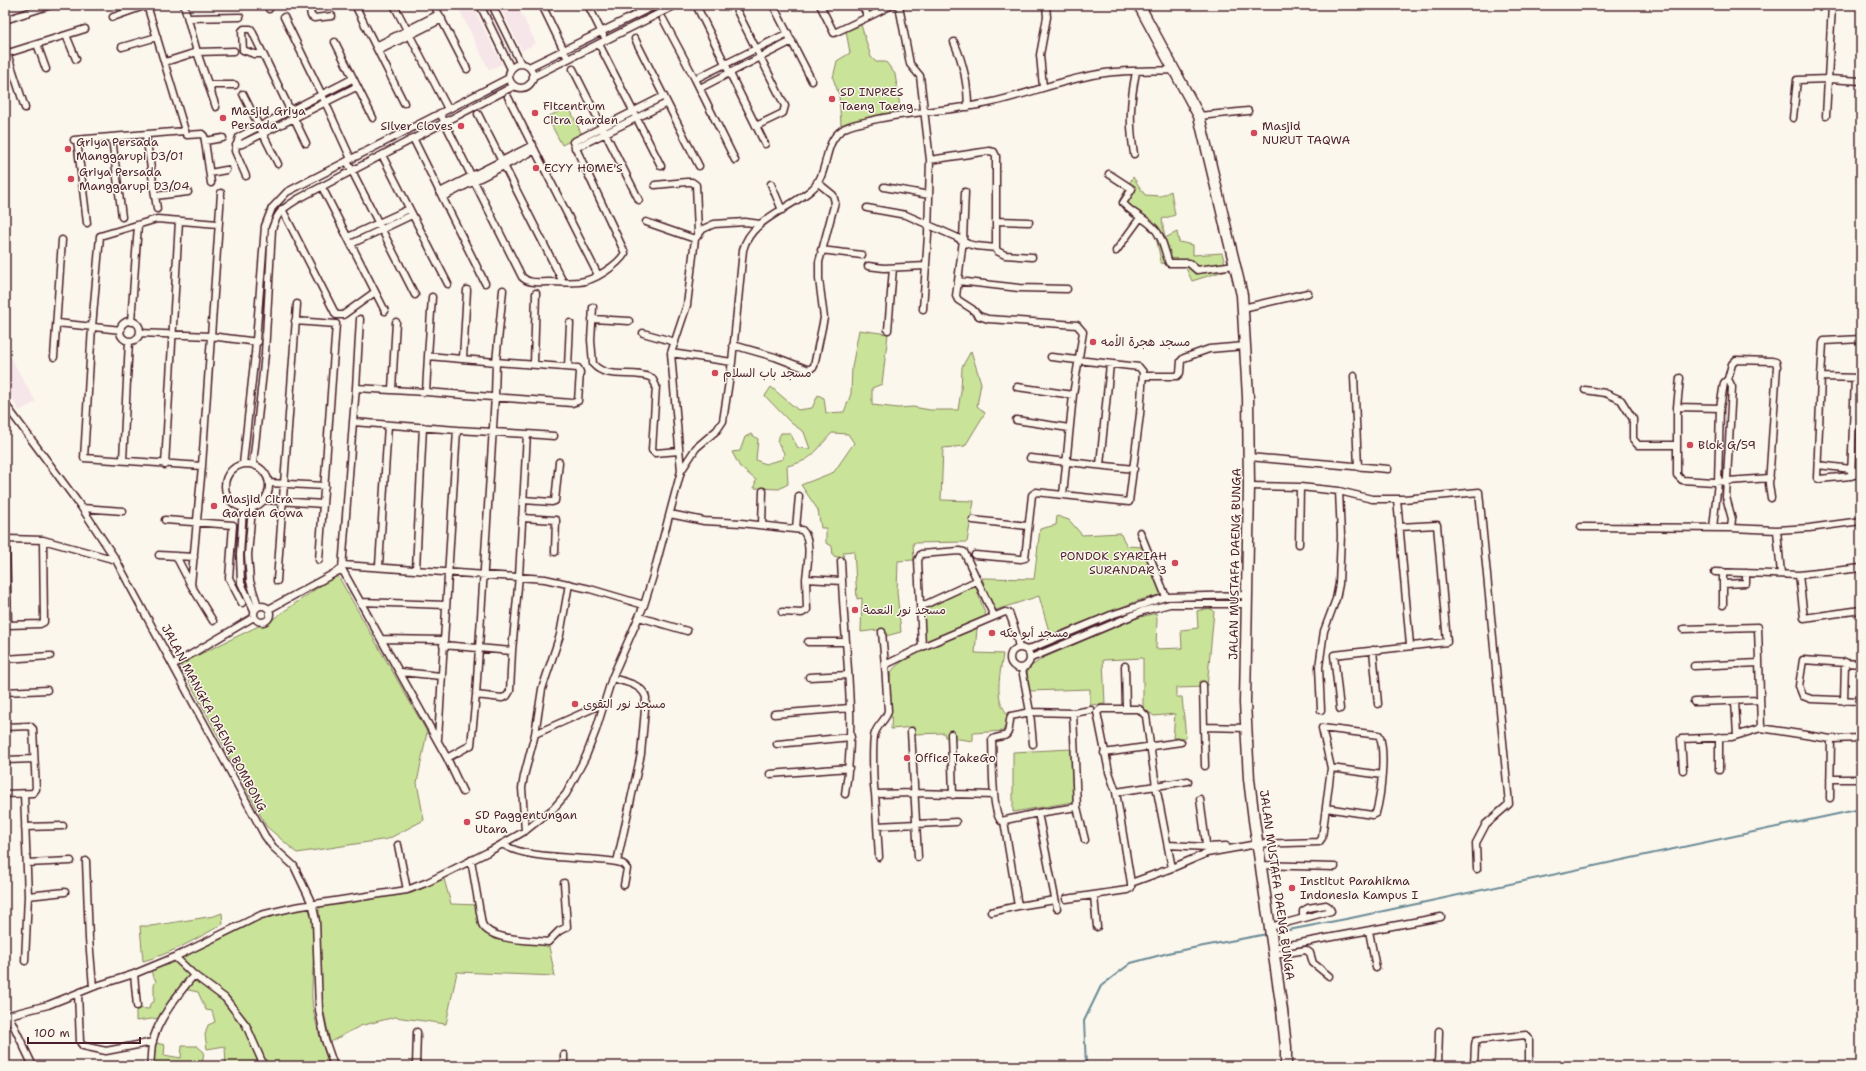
<svg xmlns="http://www.w3.org/2000/svg" width="1866" height="1071" viewBox="0 0 1866 1071" font-family="'Shantell Sans','Playpen Sans Arabic',sans-serif">
<style>
.built{fill:#f7e6e9}
.green{fill:#c9e399;stroke:#8a8162}
.lines{fill:none;stroke-linecap:round;stroke-linejoin:round}
.stream{stroke:#6b8a96;stroke-width:2}
.minor-casing{stroke:#4a1f2b;stroke-width:9}
.primary-casing{stroke:#4a1f2b;stroke-width:13}
.minor{stroke:#fbf7ec;stroke-width:6}
.primary{stroke:#fbf7ec;stroke-width:10}
.poi-dot{fill:#d1495b;stroke:#fbf7ec;stroke-width:1.5}
.labels{text-anchor:middle;stroke-width:3;stroke-linejoin:round;paint-order:stroke}
.poi-label{font-size:12px;fill:#4a1f2b;stroke:#fbf7ec;text-anchor:start}
.street-label{font-size:12px;fill:#4a1f2b;stroke:#fbf7ec}
</style>
<rect width="100%" height="100%" fill="#fbf7ec"/>
<filter id="ink" filterUnits="userSpaceOnUse"><feTurbulence type="fractalNoise" baseFrequency=".025" numOctaves="2"/><feDisplacementMap in="SourceGraphic" scale="8" xChannelSelector="R" yChannelSelector="G"/><feConvolveMatrix kernelMatrix="1 2 1 2 8 2 1 2 1" color-interpolation-filters="sRGB"/></filter>
<g filter="url(#ink)">
<path class="built" d="M 457,5 L 472,5 L 502,64 L 489,70 Z
M 499,5 L 517,5 L 536,43 L 522,51 Z
M 5,348 L 36,402 L 19,411 L 5,386 Z"/>
<path class="green" d="M 861,25 L 871,57 L 876,62 L 886,62 L 895,74 L 901,113 L 854,121 L 841,125 L 839,95 L 833,78 L 837,61 L 850,53 L 846,31 Z
M 569,107 L 582,135 L 562,145 L 547,117 Z
M 1133,177 L 1145,195 L 1161,196 L 1171,191 L 1175,215 L 1162,219 L 1165,238 L 1177,232 L 1179,242 L 1193,245 L 1193,255 L 1222,253 L 1227,270 L 1192,281 L 1185,266 L 1161,263 C 1159,253 1158,238 1151,230 C 1141,219 1124,217 1119,201 Z
M 859,330 L 888,334 L 882,384 L 872,388 L 872,405 L 898,408 L 913,407 L 930,410 L 958,410 L 961,391 L 962,367 L 971,351 L 981,383 L 977,406 L 985,413 L 965,446 L 943,448 L 941,500 L 974,501 L 967,542 L 913,543 L 914,560 L 898,561 L 897,592 L 901,632 L 886,636 L 885,629 L 861,632 L 862,598 L 857,599 L 854,551 L 844,552 L 843,558 L 833,556 L 832,546 L 826,543 L 826,528 L 821,528 L 818,510 L 801,485 L 834,472 L 854,443 L 848,434 L 832,433 C 814,452 814,460 787,466 L 788,484 L 779,489 L 754,488 L 756,480 L 740,467 L 732,452 L 740,451 L 745,437 L 751,434 L 758,439 L 756,460 L 765,464 L 783,459 L 784,453 L 777,441 L 781,433 L 790,433 L 798,448 L 810,449 L 804,432 L 791,423 L 765,396 L 771,387 L 798,410 L 812,408 L 818,395 L 824,398 L 826,413 L 844,412 L 851,394 L 852,367 Z
M 1057,516 L 1069,520 L 1082,535 L 1120,533 L 1127,546 L 1143,547 L 1163,594 L 1140,600 L 1050,635 L 1039,596 L 993,611 L 982,578 L 1034,579 L 1040,529 L 1056,525 Z
M 337,574 L 427,732 L 417,783 L 424,820 L 388,839 L 297,853 L 266,826 L 180,664 L 273,619 Z
M 975,585 L 986,616 L 925,642 L 924,610 Z
M 1209,608 L 1214,611 L 1207,687 L 1176,688 L 1176,697 L 1182,697 L 1186,738 L 1173,738 L 1175,714 L 1154,716 L 1143,708 L 1143,658 L 1103,660 L 1105,704 L 1090,705 L 1090,689 L 1029,691 L 1027,669 L 1043,658 L 1137,618 L 1156,613 L 1157,618 L 1156,649 L 1182,648 L 1181,630 L 1198,628 L 1197,611 Z
M 977,628 L 975,653 L 1003,654 C 1001,668 997,686 1000,699 C 1003,713 1012,712 1003,731 L 973,733 L 973,741 L 945,737 L 944,733 L 915,734 L 914,727 L 891,729 C 893,712 887,688 891,673 C 895,658 961,635 977,628 Z
M 1071,749 L 1073,802 L 1013,812 L 1013,752 Z
M 444,879 L 451,904 L 481,905 L 489,935 L 548,942 L 555,976 L 457,972 L 446,1024 L 395,1017 L 360,1026 L 330,1042 L 322,1003 L 319,907 L 412,893 Z
M 309,909 C 319,929 311,974 312,997 C 312,1016 324,1048 329,1066 L 226,1066 L 225,1046 L 207,1049 L 205,1035 L 208,1025 L 215,1022 L 212,1011 L 206,1010 L 198,992 L 179,988 L 172,996 L 160,1018 L 136,1021 L 136,1008 L 149,1009 L 150,1004 L 154,1002 L 154,985 L 156,981 L 150,970 L 253,920 L 280,912 Z
M 222,913 L 223,924 C 198,938 171,954 143,961 L 140,926 L 151,926 L 214,916 Z
M 156,1043 L 165,1045 L 164,1055 L 181,1058 L 182,1046 L 197,1046 L 204,1052 L 202,1066 L 153,1066 Z"/>
<g class="lines">
<path class="stream" d="M 1273,933 L 1351,918 L 1861,809
M 1086,1066 L 1084,1021 L 1101,986 L 1131,963 L 1172,952 L 1267,934"/>
<defs>
<path id="minor" d="M 147,5 L 186,134 L 187,135 L 202,134 L 204,136 L 205,141 L 223,138
M 184,5 L 197,52 L 216,107
M 269,5 L 269,9
M 309,5 L 311,16 L 314,18 L 332,16
M 355,5 L 404,103
M 394,5 L 448,109
M 434,5 L 467,69
M 480,5 L 511,69
M 492,5 L 521,64
M 542,5 L 568,59
M 588,5 L 603,35
M 635,5 L 637,8
M 696,5 L 765,144
M 734,5 L 785,106 L 783,113 L 756,126
M 773,5 L 812,81
M 820,5 L 834,33 L 868,17
M 862,5 L 868,17 L 892,5
M 899,6 L 910,64 L 920,76 L 930,160 L 928,235 L 923,309
M 113,17 L 147,5
M 284,17 L 322,95 L 351,159
M 188,18 L 240,17
M 663,19 L 695,79 L 735,160
M 5,20 L 51,5
M 66,35 L 76,59
M 635,39 L 699,166
M 335,42 L 373,118
M 954,42 C 964,64 968,83 968,107
M 37,44 L 46,69
M 599,44 L 661,166
M 376,46 L 439,14
M 5,47 L 25,108
M 122,47 L 157,37
M 378,51 L 442,19
M 5,54 L 85,29
M 262,54 L 254,54 L 243,50 L 242,31 L 244,29 L 251,29 L 306,143
M 165,62 L 197,52 L 234,51
M509 76a12 12 0 1 1 24 0a12 12 0 1 1-24 0Z
M 529,67 L 656,5
M 573,69 L 639,200
M 534,76 L 676,5
M 695,79 L 788,33
M 209,85 L 235,85
M 1043,87 L 1040,55 L 1047,17 L 1046,5
M 700,88 L 792,41
M 243,94 L 278,164
M 508,97 L 598,275
M 440,113 L 522,277 C 529,284 539,282 548,282 C 559,282 569,283 579,282 C 594,281 618,265 625,253 L 573,142 L 664,96
M 478,114 L 563,282
M 1199,116 L 1248,111
M 1826,116 L 1832,5
M 1793,118 L 1797,80 L 1829,79 L 1861,81
M 146,135 L 157,209
M 112,138 L 122,217
M 413,138 L 485,283
M 74,140 L 185,131
M 77,140 L 87,223
M 205,141 L 211,183
M 236,145 L 242,144 L 356,87
M 575,148 L 667,103
M 1134,154 C 1129,124 1130,102 1136,72
M 382,155 L 448,284
M 930,160 L 989,151 L 994,152 L 996,156 L 996,248
M 347,161 L 415,295
M 210,173 L 226,170
M 1109,174 L 1132,189 L 1123,203 C 1131,213 1143,217 1152,226 C 1163,236 1164,250 1169,263 L 1189,263 L 1197,270 L 1235,265
M 246,176 L 235,151 L 239,137 L 352,79
M 771,184 L 782,210
M 655,185 L 687,182 L 692,182 L 696,185 L 698,233
M 884,187 L 929,195
M 324,191 L 385,311
M 440,192 L 533,145
M 965,192 L 963,240 L 958,281 L 1019,288 L 1067,289
M 155,196 L 188,192
M 443,197 L 535,150
M 867,208 L 906,215 L 956,237 L 968,244 L 976,246 L 996,248 L 997,251 L 1005,255 L 1032,257
M 282,209 L 336,315 L 343,315 L 375,292
M 997,221 L 1029,222
M 646,222 L 695,239
M 218,224 L 157,219 L 100,236 L 92,327 L 84,458 L 202,466 L 221,193
M 348,237 L 409,209
M 351,244 L 412,215
M 821,250 L 862,255
M 1116,251 L 1140,218
M 868,266 L 884,268 L 926,266
M 958,281 L 956,296 L 958,300 L 972,309 L 979,316 L 988,319 L 1077,325 L 1083,332 L 1073,395 L 1063,495 L 1036,492 L 1032,495 L 1025,558 L 1021,559 L 975,555
M 593,307 L 591,340 L 593,364 C 608,381 634,369 652,378 L 656,386 L 652,450 L 655,453 L 679,451
M 1243,308 L 1308,293
M 592,319 L 629,321
M 295,321 L 336,324 L 319,560
M120 331a10 10 0 1 1 20 0a10 10 0 1 1-20 0Z
M 131,322 L 138,225
M 57,323 L 121,330
M 888,330 L 893,268
M 140,333 L 210,336 L 258,342
M 643,333 L 675,342
M 1861,339 L 1824,341 L 1823,343 L 1821,377 L 1861,378
M 733,345 L 775,357 L 809,370 L 814,366 L 824,318 L 819,279 L 819,262 L 835,202 L 833,195 L 817,182
M 671,353 L 732,362
M 428,356 L 432,297
M 54,357 L 62,240
M 1051,357 L 1139,367 L 1143,372 L 1140,414 L 1129,502 L 1063,495
M 463,358 L 467,290
M 534,364 L 536,293
M 568,367 L 570,323
M 1144,376 L 1177,376 L 1180,373 L 1181,361 L 1184,358 L 1209,349 L 1245,346
M 1354,376 L 1358,467
M 1821,377 L 1817,478 L 1819,479 L 1851,476 L 1861,473
M 1728,379 L 1732,387 L 1726,497 L 1732,519 L 1731,528
M 1017,387 L 1073,395
M 356,388 L 360,319
M 392,389 L 396,322
M 1585,390 L 1605,393 L 1621,400 L 1633,419 L 1633,439 L 1638,445 L 1677,445
M 5,404 L 82,508 L 116,560 L 265,836 L 273,847 L 294,866 L 313,906 L 316,921 L 319,1010 L 325,1040 L 334,1066
M 1677,407 L 1680,378
M 1720,408 L 1677,407 L 1677,475 L 1682,480 L 1714,482 L 1770,478
M 1016,420 L 1069,428
M 353,422 L 356,388 L 426,392
M 527,434 L 554,436
M 1249,457 L 1388,469
M 1030,458 L 1134,469
M 123,460 L 129,341
M 243,464 L 255,353 L 265,226 L 272,208 L 287,192 L 509,78
M 253,464 L 265,354 L 272,229 C 278,211 282,209 298,199 L 514,86
M225 486a22 22 0 1 1 44 0a22 22 0 1 1-44 0Z
M 165,465 L 179,221
M 1100,465 L 1110,364
M 1818,465 L 1851,469 L 1855,471
M 202,466 L 191,585 L 213,621
M 681,471 L 671,353 L 687,305 L 695,239 L 703,229 L 714,224 L 745,222 L 760,224
M 1851,476 L 1855,378
M 269,483 L 325,486
M 1249,486 L 1300,487 L 1339,491 L 1372,499 L 1404,499 L 1479,492 L 1509,804 L 1486,824 L 1476,843 L 1477,869
M 1397,499 L 1410,645
M 264,500 L 323,504
M 523,500 L 552,502 L 555,501 L 559,462
M 82,508 L 123,511
M 243,508 L 240,555 L 241,583 L 254,611
M 252,508 L 248,555 L 250,581 L 258,606
M 670,514 L 704,521 L 741,523 L 802,530 C 813,540 807,566 806,579 L 842,581 C 845,652 857,723 845,794
M 522,518 L 556,520 L 555,552
M 165,520 L 233,525 L 229,578 L 242,603
M 973,520 L 1028,526
M 762,525 L 763,491
M 1581,527 L 1731,528 L 1777,530 L 1809,528 L 1861,521
M 796,528 L 799,496
M 1713,528 L 1718,482 L 1720,408 L 1724,383 L 1728,379 L 1732,364 L 1736,360 L 1772,361 L 1776,362 L 1777,366 L 1769,484 L 1771,498
M 1777,530 L 1781,574
M 1140,532 L 1166,597
M 1299,544 L 1300,487
M 159,555 L 194,557
M 176,556 L 191,585
M 841,561 L 842,581
M 343,565 L 545,579 L 590,589 L 644,605
M 379,566 L 388,425
M 342,569 L 353,422 L 457,430 L 438,739
M 416,569 L 423,427
M 1715,572 L 1799,575 L 1861,568
M 1799,575 L 1804,618 L 1861,610
M 277,581 L 297,304
M 1723,584 L 1746,583 L 1746,573
M 361,602 L 446,605
M 1723,605 L 1723,572
M254 614a8 8 0 1 1 16 0a8 8 0 1 1-16 0Z
M 920,607 L 976,581
M 269,609 L 342,569 L 447,758 L 471,745 L 476,695 L 495,396 L 496,362 L 428,356 L 426,392 L 572,403 L 578,401 L 580,372 L 578,368 L 496,362 L 503,290
M 782,612 L 802,613 L 807,610 L 806,579
M 639,617 L 687,631
M 5,625 L 8,625 L 6,541 L 7,539 L 43,540 L 116,560
M 8,625 L 40,624 L 44,622 L 43,540
M 1683,629 L 1758,627 L 1761,728 L 1831,739 L 1861,738
M 882,632 L 885,665 L 922,647 L 1005,612 L 1009,613 C 1014,625 1017,635 1019,648 L 1017,648
M 382,639 L 443,640
M 808,642 L 845,642
M 443,645 L 512,651 L 519,576 L 527,434 L 457,430
M 922,647 L 918,560 L 921,554 L 959,551 L 964,552 L 994,616
M1010 658a10 10 0 1 1 20 0a10 10 0 1 1-20 0Z
M 1027,650 L 1111,615 L 1166,597 L 1247,595
M 1373,650 L 1378,704
M 1031,658 L 1143,611 L 1170,604 L 1247,604
M 5,659 L 50,656
M 1861,664 L 1803,660 L 1799,686 L 1803,696 L 1811,699 L 1861,701
M 173,665 L 254,617
M 885,665 L 888,711 C 886,720 878,724 875,733 C 872,739 873,785 875,793 L 878,794 L 914,793 L 994,795
M 1125,666 L 1126,708
M 1694,666 L 1759,663
M 1022,669 L 1030,712 L 1073,713 L 1077,807 L 1038,813 L 1057,908
M 401,672 L 441,676
M 809,677 L 848,675
M 1203,685 L 1204,727 L 1246,728
M 5,692 L 47,690
M 476,695 L 502,698 L 507,696 L 510,691 L 512,651
M 1735,701 L 1737,735
M 1844,701 L 1845,662
M 1694,702 L 1760,700
M 1340,709 L 1334,655 L 1447,642 L 1437,525 L 1399,527
M 1321,710 L 1319,667 L 1324,631 L 1336,599 L 1339,584 L 1341,535 L 1339,491
M 1073,713 L 1091,710
M 774,714 L 850,708
M 5,727 L 30,726 L 33,729 L 36,789 L 33,793 L 5,794
M 1204,727 L 1205,766
M 911,731 L 918,857
M 535,734 L 603,704
M 951,734 L 953,795
M 777,744 L 851,737
M 1033,744 L 1030,712 L 1011,716 C 1009,721 1010,727 1008,732 C 1006,739 996,735 992,740 C 993,756 991,811 1001,821 L 1038,813
M 1104,753 L 1181,742
M 447,758 L 463,792
M 5,760 L 34,759
M 1331,768 L 1382,775
M 1683,770 L 1681,739 L 1732,737 L 1761,728
M 1719,770 L 1719,737
M 770,774 L 849,768
M 1830,779 L 1858,779
M 1116,792 L 1156,786 L 1146,716 L 1139,709 L 1101,709 L 1097,712 L 1109,772 L 1116,792 L 1131,883
M 875,793 L 879,857
M 24,794 L 28,896 L 25,961
M 1830,798 L 1831,739
M 1200,799 L 1207,851
M 1077,807 L 1085,840
M 1004,821 L 1018,906 L 1055,900
M 877,826 L 956,822
M 25,827 L 63,826
M 525,831 L 522,788 L 524,776 L 535,734 L 542,689 L 560,635 L 569,584
M 502,844 C 529,861 584,856 617,862 L 641,754 L 646,698 C 643,684 624,682 612,678
M 398,845 L 407,890
M 1168,845 L 1207,847 L 1226,846
M 471,860 L 482,924 C 490,941 531,940 548,942 L 559,931 L 567,927 L 564,883
M 86,861 L 89,939 L 93,987
M 617,862 L 623,864 L 627,869 L 624,885
M 27,863 L 71,861
M 1260,865 L 1335,867
M 1172,868 L 1156,786 L 1188,781
M 28,896 L 65,892
M 1094,896 L 1097,927
M 1066,899 L 1127,890 L 1131,888 L 1131,883 L 1172,868 L 1207,853 L 1257,844 L 1319,842 L 1322,838 L 1331,768 L 1322,728 L 1379,735 C 1386,750 1381,796 1376,813 L 1372,815 L 1326,808
M 991,912 L 1018,906
M 1270,927 L 1331,911 L 1329,907 L 1326,905 L 1308,908 L 1303,911 L 1303,918
M 1369,931 L 1376,968
M 1273,948 L 1441,917
M 1274,955 L 1306,950 L 1310,953 L 1313,963 L 1329,976
M 175,957 L 194,975 L 225,998 L 246,1025 L 264,1066
M 134,974 L 137,1006
M 78,993 L 80,1042 L 83,1046 L 106,1051 L 153,1042
M 5,1016 L 48,1005 L 93,987 L 134,974 L 175,957 L 261,915 L 295,907 L 407,890 L 428,882 L 490,851 L 525,831 L 554,808 L 566,794 L 586,756 L 596,730 L 612,678 L 644,605 L 653,576 L 681,471 L 696,448 L 717,430 L 723,421 L 732,362 L 743,250 C 750,220 789,209 811,190 C 830,175 822,143 842,130 C 848,125 857,124 865,122 C 905,111 947,112 988,103 C 1027,95 1065,78 1105,73 C 1128,70 1152,71 1175,70
M 9,1016 L 33,1066
M 150,1066 C 151,1059 151,1051 152,1044 C 157,1020 179,993 194,975
M 416,1066 L 417,1032
M 564,1066 L 564,1055
M 1438,1066 L 1439,1031
M 1474,1066 L 1475,1045 L 1476,1040 L 1526,1035 L 1529,1039 L 1529,1066"/>
<path id="primary" d="M 1139,5 L 1199,116 L 1242,295 L 1248,397 L 1249,486 L 1245,703 L 1249,779 L 1254,820 L 1282,1010 L 1286,1047 L 1286,1066"/>
</defs>
<use href="#minor" class="minor-casing"/>
<use href="#primary" class="primary-casing"/>
<use href="#minor" class="minor"/>
<use href="#primary" class="primary"/>
</g>
</g>
<g class="poi-dot">
<circle cx="832" cy="99" r="4"/>
<circle cx="535" cy="113" r="4"/>
<circle cx="223" cy="118" r="4"/>
<circle cx="461" cy="126" r="4"/>
<circle cx="1254" cy="133" r="4"/>
<circle cx="68" cy="149" r="4"/>
<circle cx="536" cy="168" r="4"/>
<circle cx="71" cy="179" r="4"/>
<circle cx="1093" cy="342" r="4"/>
<circle cx="715" cy="373" r="4"/>
<circle cx="1690" cy="445" r="4"/>
<circle cx="214" cy="506" r="4"/>
<circle cx="1175" cy="563" r="4"/>
<circle cx="855" cy="610" r="4"/>
<circle cx="992" cy="633" r="4"/>
<circle cx="575" cy="704" r="4"/>
<circle cx="907" cy="758" r="4"/>
<circle cx="467" cy="822" r="4"/>
<circle cx="1292" cy="888" r="4"/>
</g>
<g class="labels">
<g class="poi-label">
<text x="840" y="96">SD INPRES<tspan x="840" dy="14">Taeng Taeng</tspan></text>
<text x="543" y="110">Fitcentrum<tspan x="543" dy="14">Citra Garden</tspan></text>
<text x="231" y="115">Masjid Griya<tspan x="231" dy="14">Persada</tspan></text>
<text x="453" y="130" text-anchor="end">Silver Cloves</text>
<text x="1262" y="130">Masjid<tspan x="1262" dy="14">NURUT TAQWA</tspan></text>
<text x="76" y="146">Griya Persada<tspan x="76" dy="14">Manggarupi D3/01</tspan></text>
<text x="544" y="172">ECYY HOME'S</text>
<text x="79" y="176">Griya Persada<tspan x="79" dy="14">Manggarupi D3/04</tspan></text>
<text x="1101" y="346">مسجد هجرة الأمه</text>
<text x="723" y="377">مسجد باب السلام</text>
<text x="1698" y="449">Blok G/59</text>
<text x="222" y="503">Masjid Citra<tspan x="222" dy="14">Garden Gowa</tspan></text>
<text x="1167" y="560" text-anchor="end">PONDOK SYARIAH<tspan x="1167" dy="14">SURANDAR 3</tspan></text>
<text x="863" y="614">مسجد نور النعمة</text>
<text x="1000" y="637">مسجد أبو مكه</text>
<text x="583" y="708">مسجد نور التقوى</text>
<text x="915" y="762">Office TakeGo</text>
<text x="475" y="819">SD Paggentungan<tspan x="475" dy="14">Utara</tspan></text>
<text x="1300" y="885">Institut Parahikma<tspan x="1300" dy="14">Indonesia Kampus I</tspan></text>
</g>
<g class="street-label">
<text transform="translate(1235 564) rotate(-89)" y="4">JALAN MUSTAFA DAENG BUNGA</text>
<text transform="translate(214 718) rotate(62)" y="4">JALAN MANGKA DAENG BOMBONG</text>
<text transform="translate(1277 885) rotate(82)" y="4">JALAN MUSTAFA DAENG BUNGA</text>
</g>
</g>
<rect width="1866" height="1071" fill="none" stroke="#fbf7ec" stroke-width="20"/>
<rect x="10" y="10" width="1846" height="1051" fill="none" stroke="#4a1f2b" stroke-width="1.5" filter="url(#ink)"/>
<path d="M28 1037v6h112v-6" fill="none" stroke="#4a1f2b" stroke-width="2"/>
<text x="34" y="1037" font-size="12" fill="#4a1f2b" stroke="#fbf7ec" stroke-width="3" paint-order="stroke">100 m</text>
</svg>
